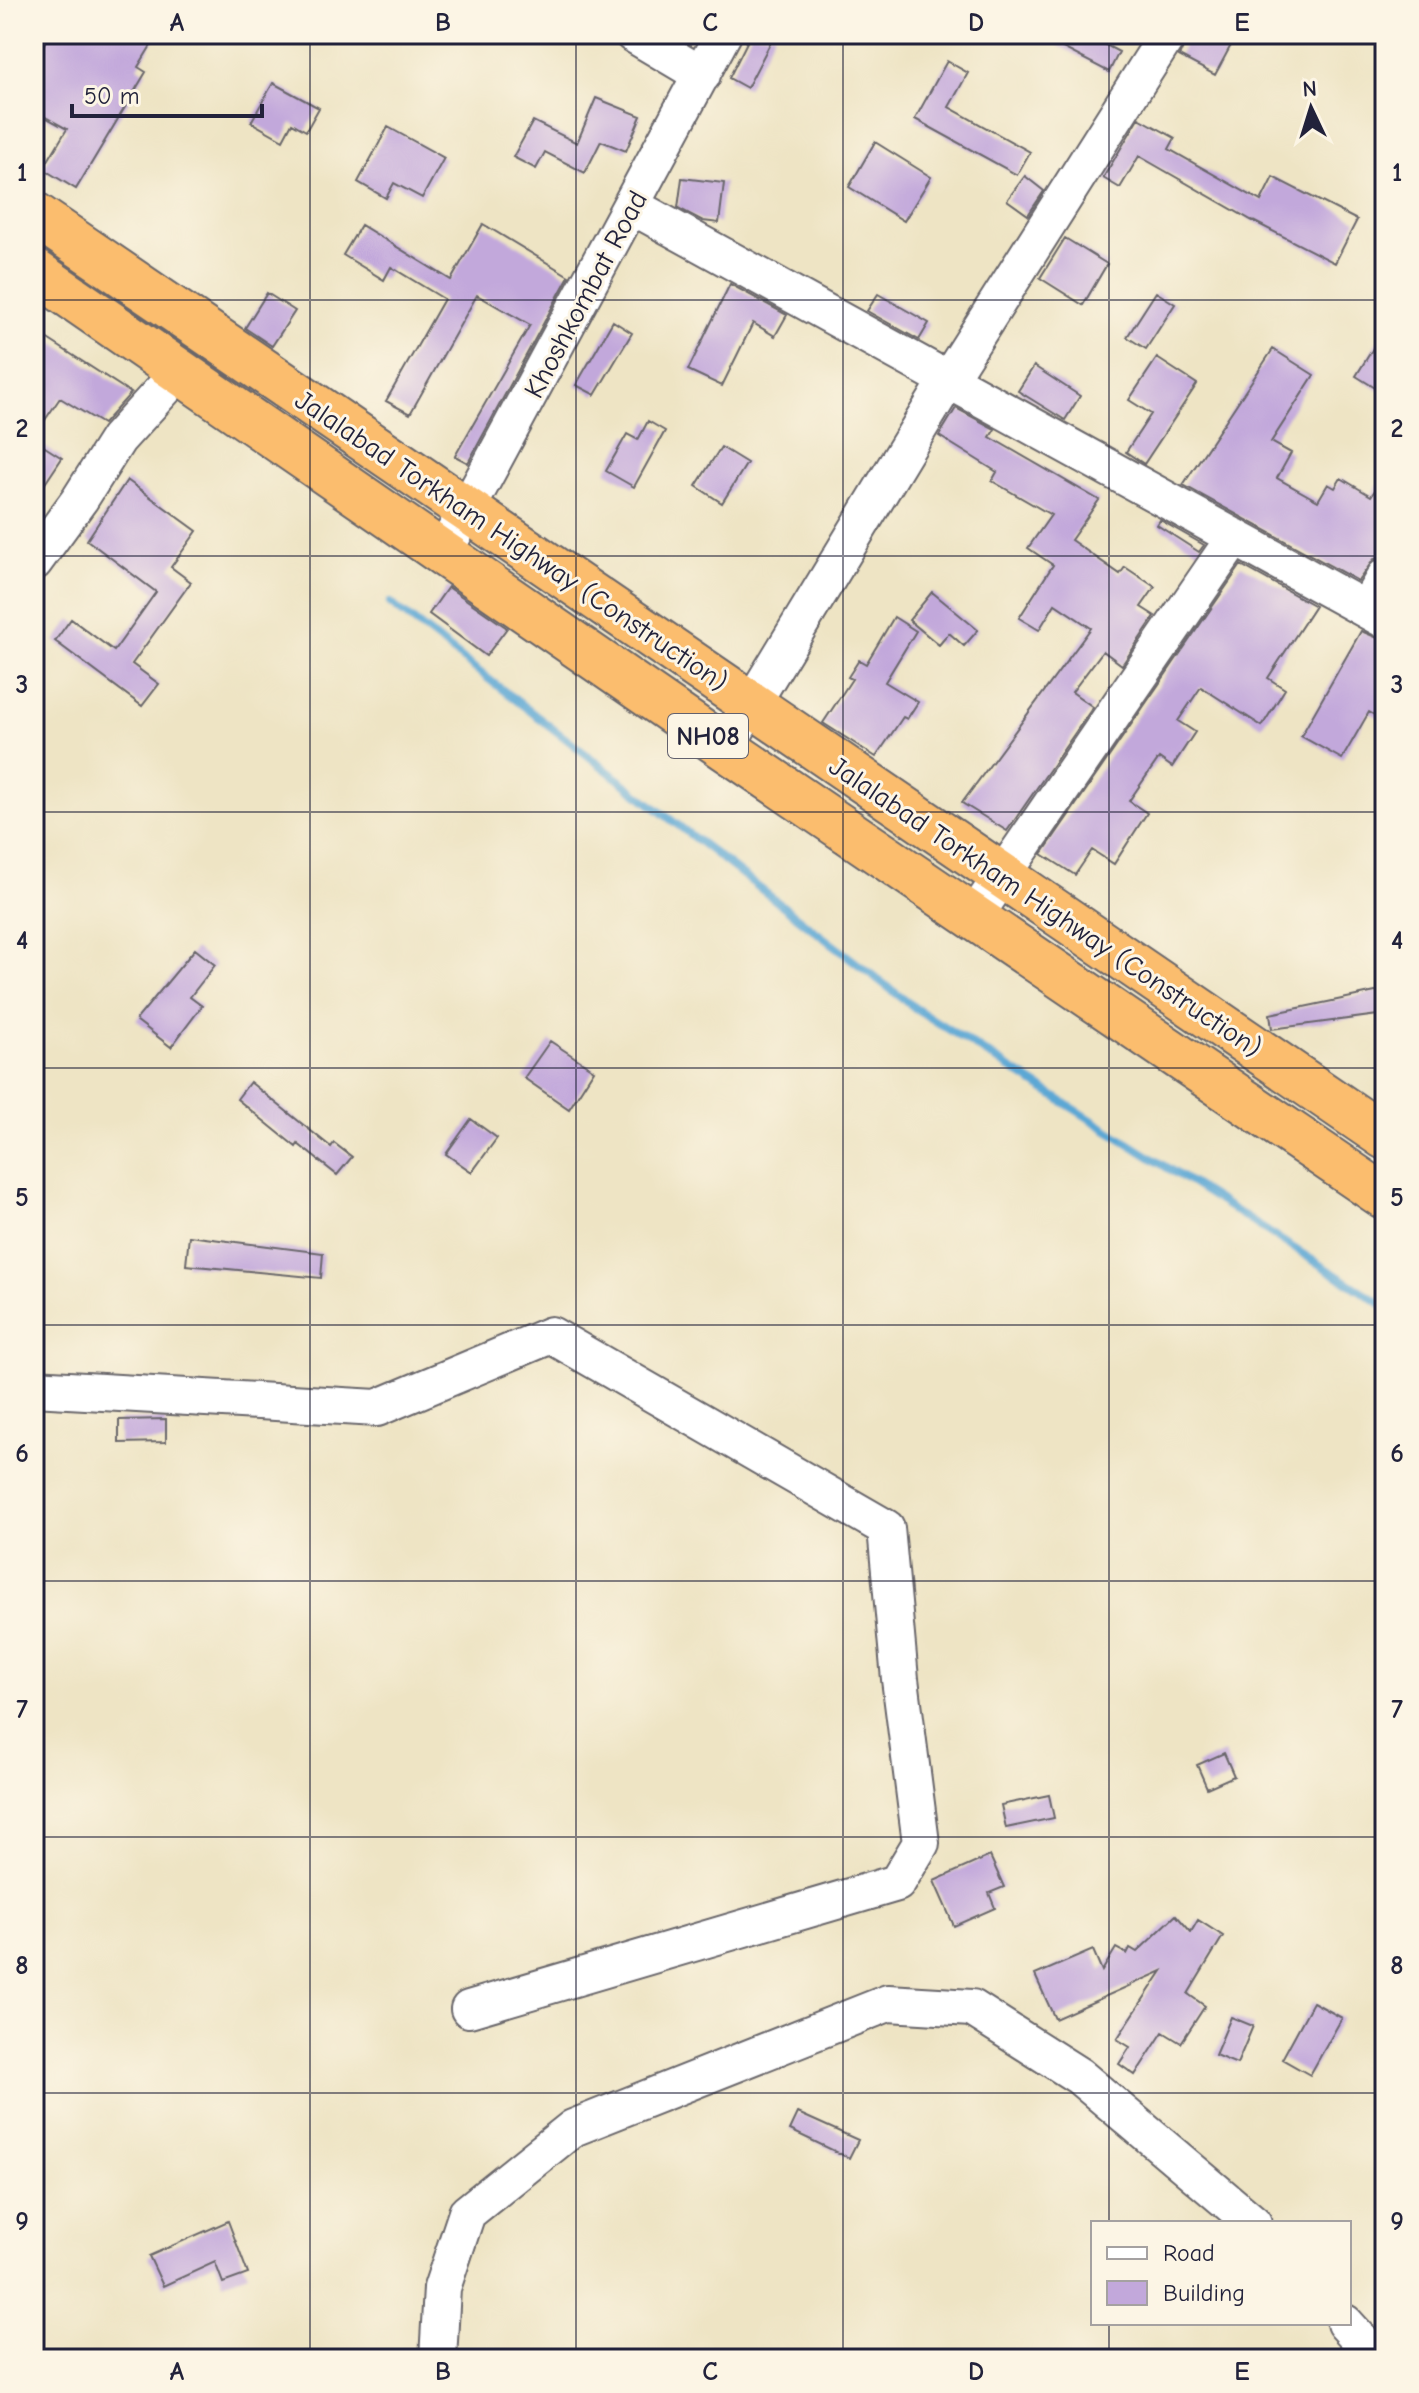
<svg xmlns="http://www.w3.org/2000/svg" width="1419" height="2393" viewBox="0 0 1419 2393" font-family="'Comic Neue',sans-serif">
<style>
.lines{fill:none;stroke-linecap:round;stroke-linejoin:round}
.stream{stroke:#5ba7d4;stroke-width:8}
.building{fill:#c2a8db}
.minor-casing{stroke:#69666b;stroke-width:40}
.highway-casing{stroke:#69666b;stroke-width:48}
.minor{stroke:#fff;stroke-width:36}
.highway{stroke:#fbbd6e;stroke-width:44}
.grid{fill:none;stroke:#22223b;stroke-width:2;stroke-opacity:0.55}
.labels{text-anchor:middle;stroke-width:6;stroke-linejoin:round;paint-order:stroke}
.shield{fill:#fcf5e5;stroke:#63616e;stroke-width:2}
.shield-label{font-size:26px;font-weight:bold;fill:#22223b}
.street-label{font-size:28px;fill:#22223b;stroke:#fcf5e5}
.neatline{fill:none;stroke:#22223b;stroke-width:3}
.grid-label{font-size:26px;text-anchor:middle;font-weight:bold;fill:#22223b}
</style>
<rect width="100%" height="100%" fill="#fcf5e5"/>
<filter id="ink" filterUnits="userSpaceOnUse"><feTurbulence type="fractalNoise" baseFrequency=".0125" numOctaves="2"/><feDisplacementMap in="SourceGraphic" scale="16" xChannelSelector="R" yChannelSelector="G"/><feConvolveMatrix kernelMatrix="1 2 1 2 8 2 1 2 1" color-interpolation-filters="sRGB"/></filter>
<filter id="wash" filterUnits="userSpaceOnUse"><feTurbulence type="fractalNoise" baseFrequency=".006" numOctaves="4" result="noise"/><feDisplacementMap in="SourceGraphic" scale="32" xChannelSelector="R" yChannelSelector="G"/><feGaussianBlur stdDeviation="1.8" result="paint"/><feColorMatrix in="noise" values="0 0 0 0 0 0 0 0 0 0 0 0 0 0 0 0 0 1.4 0 .05"/><feComposite in="paint" operator="in"/></filter>
<g filter="url(#wash)">
<rect width="100%" height="100%" fill="#eee4c4"/>
<g class="lines">
<path class="stream" d="M 390,603 L 915,1008 L 1385,1306"/>
</g>
<g id="blocks">
<path class="building" d="M 50,34 L 158,34 L 138,67 L 146,72 L 76,189 L 43,169 L 67,129 L 34,111 L 34,60 Z
M 751,34 L 775,34 L 747,88 L 729,78 Z
M 1036,34 L 1085,34 L 1119,52 L 1109,72 Z
M 1189,34 L 1237,34 L 1215,75 L 1179,56 Z
M 947,61 L 968,73 L 949,107 L 1030,152 L 1017,175 L 915,119 Z
M 273,83 L 319,108 L 306,131 L 292,123 L 283,140 L 251,122 Z
M 596,98 L 641,116 L 626,151 L 601,141 L 585,173 L 545,152 L 536,169 L 513,157 L 533,121 L 577,143 Z
M 1139,118 L 1175,138 L 1169,149 L 1261,201 L 1273,177 L 1357,220 L 1335,263 L 1251,220 L 1139,156 L 1120,188 L 1103,178 Z
M 388,127 L 444,158 L 422,198 L 394,183 L 386,198 L 358,182 Z
M 875,142 L 931,177 L 904,221 L 849,187 Z
M 1025,176 L 1044,191 L 1028,215 L 1007,200 Z
M 682,178 L 724,183 L 719,223 L 703,221 L 678,208 Z
M 483,224 L 569,276 L 468,463 L 455,456 L 530,325 L 477,295 L 410,414 L 386,401 L 444,299 L 391,267 L 384,280 L 343,255 L 361,225 L 451,280 Z
M 1065,238 L 1107,264 L 1083,305 L 1040,278 Z
M 730,284 L 787,315 L 775,336 L 753,323 L 722,386 L 688,370 Z
M 1156,292 L 1175,304 L 1146,349 L 1127,337 Z
M 267,293 L 295,311 L 272,346 L 245,328 Z
M 878,294 L 929,323 L 919,340 L 867,311 Z
M 613,321 L 632,333 L 595,395 L 576,385 Z
M 1385,329 L 1385,394 L 1356,376 Z
M 43,336 L 131,393 L 103,424 L 60,398 L 34,436 L 34,349 Z
M 1273,349 L 1314,375 L 1271,442 L 1291,453 L 1277,478 L 1318,501 L 1328,484 L 1335,488 L 1341,478 L 1371,496 L 1385,476 L 1385,556 L 1374,559 L 1358,581 L 1183,485 Z
M 1157,358 L 1197,384 L 1144,464 L 1126,452 L 1151,414 L 1129,400 Z
M 1034,366 L 1080,396 L 1065,420 L 1018,391 Z
M 956,408 L 995,429 L 990,437 L 1099,500 L 1071,540 L 1120,574 L 1125,567 L 1155,587 L 1141,607 L 1155,616 L 1122,665 L 1103,651 L 1072,692 L 1093,707 L 1007,831 L 962,803 L 1091,628 L 1055,604 L 1039,630 L 1019,618 L 1053,565 L 1028,548 L 1051,515 L 992,481 L 997,472 L 939,436 Z
M 648,421 L 665,431 L 634,487 L 606,471 L 627,434 L 638,440 Z
M 34,440 L 62,458 L 34,500 Z
M 721,447 L 747,463 L 722,503 L 696,486 Z
M 127,480 L 197,531 L 171,567 L 191,582 L 132,664 L 159,684 L 142,706 L 55,641 L 71,619 L 114,651 L 156,592 L 87,540 Z
M 1160,520 L 1204,545 L 1199,552 L 1157,525 Z
M 1241,565 L 1315,606 L 1268,678 L 1285,689 L 1262,726 L 1201,687 L 1178,721 L 1195,732 L 1172,767 L 1159,758 L 1129,801 L 1147,813 L 1114,864 L 1092,850 L 1075,875 L 1042,854 Z
M 448,587 L 507,628 L 486,656 L 429,614 Z
M 932,592 L 978,630 L 964,646 L 949,633 L 939,645 L 909,620 Z
M 894,617 L 916,631 L 885,682 L 918,702 L 907,719 L 903,717 L 876,757 L 823,723 L 852,679 L 848,677 L 859,660 L 866,664 Z
M 1361,631 L 1385,641 L 1385,721 L 1369,712 L 1342,759 L 1301,736 Z
M 195,949 L 215,965 L 190,997 L 202,1006 L 171,1047 L 136,1020 Z
M 1385,990 L 1385,1014 L 1272,1029 L 1270,1014 Z
M 550,1041 L 594,1070 L 569,1109 L 524,1078 Z
M 250,1082 L 331,1147 L 334,1143 L 352,1157 L 337,1175 L 298,1144 L 296,1147 L 237,1099 Z
M 471,1119 L 497,1138 L 472,1172 L 446,1154 Z
M 189,1236 L 323,1253 L 321,1278 L 186,1265 Z
M 166,1419 L 166,1442 L 119,1443 L 119,1420 Z
M 1224,1753 L 1234,1776 L 1207,1788 L 1197,1765 Z
M 1049,1795 L 1054,1818 L 1006,1828 L 1001,1805 Z
M 990,1856 L 1004,1887 L 989,1893 L 995,1908 L 954,1926 L 934,1881 Z
M 1176,1915 L 1191,1932 L 1198,1920 L 1223,1936 L 1188,1994 L 1205,2006 L 1181,2043 L 1163,2032 L 1135,2075 L 1119,2064 L 1130,2047 L 1117,2039 L 1162,1971 L 1055,2019 L 1035,1975 L 1093,1950 L 1102,1971 L 1116,1948 L 1127,1954 L 1130,1948 L 1137,1952 Z
M 1313,2002 L 1342,2018 L 1310,2075 L 1282,2059 Z
M 1231,2017 L 1253,2026 L 1237,2064 L 1215,2055 Z
M 798,2113 L 858,2140 L 849,2158 L 790,2130 Z
M 228,2221 L 248,2274 L 223,2283 L 215,2262 L 163,2286 L 149,2256 Z"/>
</g>
</g>
<g filter="url(#ink)">
<use href="#blocks" fill-opacity="0" stroke="#69666b" stroke-width="2"/>
<g class="lines">
<defs>
<path id="minor" d="M 633,34 L 702,75
M 632,206 L 1385,620
M 444,552 L 723,34
M 34,562 L 80,499 L 118,439 L 180,371
M 1366,609 L 1385,577
M 725,748 L 948,380 L 1168,34
M 974,917 L 1235,537
M 34,1388 L 377,1408 L 551,1335 L 886,1528 L 900,1679 L 921,1843 L 897,1883 L 469,2009
M 1345,2323 L 1378,2359
M 438,2359 L 442,2288 L 467,2213 L 573,2128 L 888,2003 L 972,2008 L 1079,2076 L 1253,2223"/>
<path id="highway" d="M 34,214 L 1385,1137
M 34,271 L 725,748 L 1385,1197"/>
</defs>
<use href="#minor" class="minor-casing"/>
<use href="#highway" class="highway-casing"/>
<use href="#minor" class="minor"/>
<use href="#highway" class="highway"/>
</g>
</g>
<path class="grid" d="M 310,34 L 310,2359M 576,34 L 576,2359M 843,34 L 843,2359M 1109,34 L 1109,2223M 34,300 L 1385,300M 34,556 L 1385,556M 34,812 L 1385,812M 34,1068 L 1385,1068M 34,1325 L 1385,1325M 34,1581 L 1385,1581M 34,1837 L 1385,1837M 34,2093 L 1385,2093M 1109,2323 L 1109,2359"/>
<g class="labels">
<rect class="shield" x="668" y="714" width="80" height="44" rx="6"/>
<g class="shield-label">
<text x="708" y="745">NH08</text>
</g>
<g class="street-label">
<text transform="translate(585 294) rotate(-62)" y="10">Khoshkombat Road</text>
<text transform="translate(512 540) rotate(34)" y="10">Jalalabad Torkham Highway (Construction)</text>
<text transform="translate(1046 906) rotate(34)" y="10">Jalalabad Torkham Highway (Construction)</text>
</g>
</g>
<rect width="1419" height="2393" fill="none" stroke="#fcf5e5" stroke-width="88"/>
<rect x="1091" y="2221" width="260" height="104" fill="#fcf5e5" stroke="#a5a1a1" stroke-width="2"/>
<rect x="1107" y="2247" width="40" height="12" fill="#ffffff" stroke="#a5a1a1" stroke-width="2"/>
<text x="1163" y="2261" font-size="24" fill="#22223b">Road</text>
<rect x="1107" y="2281" width="40" height="24" fill="#c2a8db" stroke="#a5a1a1" stroke-width="2"/>
<text x="1163" y="2301" font-size="24" fill="#22223b">Building</text>
<g transform="translate(1311 108) rotate(356)" stroke="#fcf5e5" stroke-width="6" paint-order="stroke">
<path d="M0-6L14 30L0 20L-14 30Z" fill="#22223b"/>
<text y="-12" font-size="22" font-weight="bold" text-anchor="middle" fill="#22223b">N</text>
</g>
<path d="M72 104v12h190v-12" fill="none" stroke="#22223b" stroke-width="4"/>
<text x="84" y="104" font-size="24" fill="#22223b" stroke="#fcf5e5" stroke-width="6" paint-order="stroke">50 m</text>
<rect x="44" y="44" width="1331" height="2305" class="neatline"/>
<g class="grid-label">
<text x="177" y="31">A</text>
<text x="443" y="31">B</text>
<text x="710" y="31">C</text>
<text x="976" y="31">D</text>
<text x="1242" y="31">E</text>
<text x="22" y="181">1</text>
<text x="1397" y="181">1</text>
<text x="22" y="437">2</text>
<text x="1397" y="437">2</text>
<text x="22" y="693">3</text>
<text x="1397" y="693">3</text>
<text x="22" y="949">4</text>
<text x="1397" y="949">4</text>
<text x="22" y="1206">5</text>
<text x="1397" y="1206">5</text>
<text x="22" y="1462">6</text>
<text x="1397" y="1462">6</text>
<text x="22" y="1718">7</text>
<text x="1397" y="1718">7</text>
<text x="22" y="1974">8</text>
<text x="1397" y="1974">8</text>
<text x="22" y="2230">9</text>
<text x="1397" y="2230">9</text>
<text x="177" y="2380">A</text>
<text x="443" y="2380">B</text>
<text x="710" y="2380">C</text>
<text x="976" y="2380">D</text>
<text x="1242" y="2380">E</text>
</g>
</svg>
